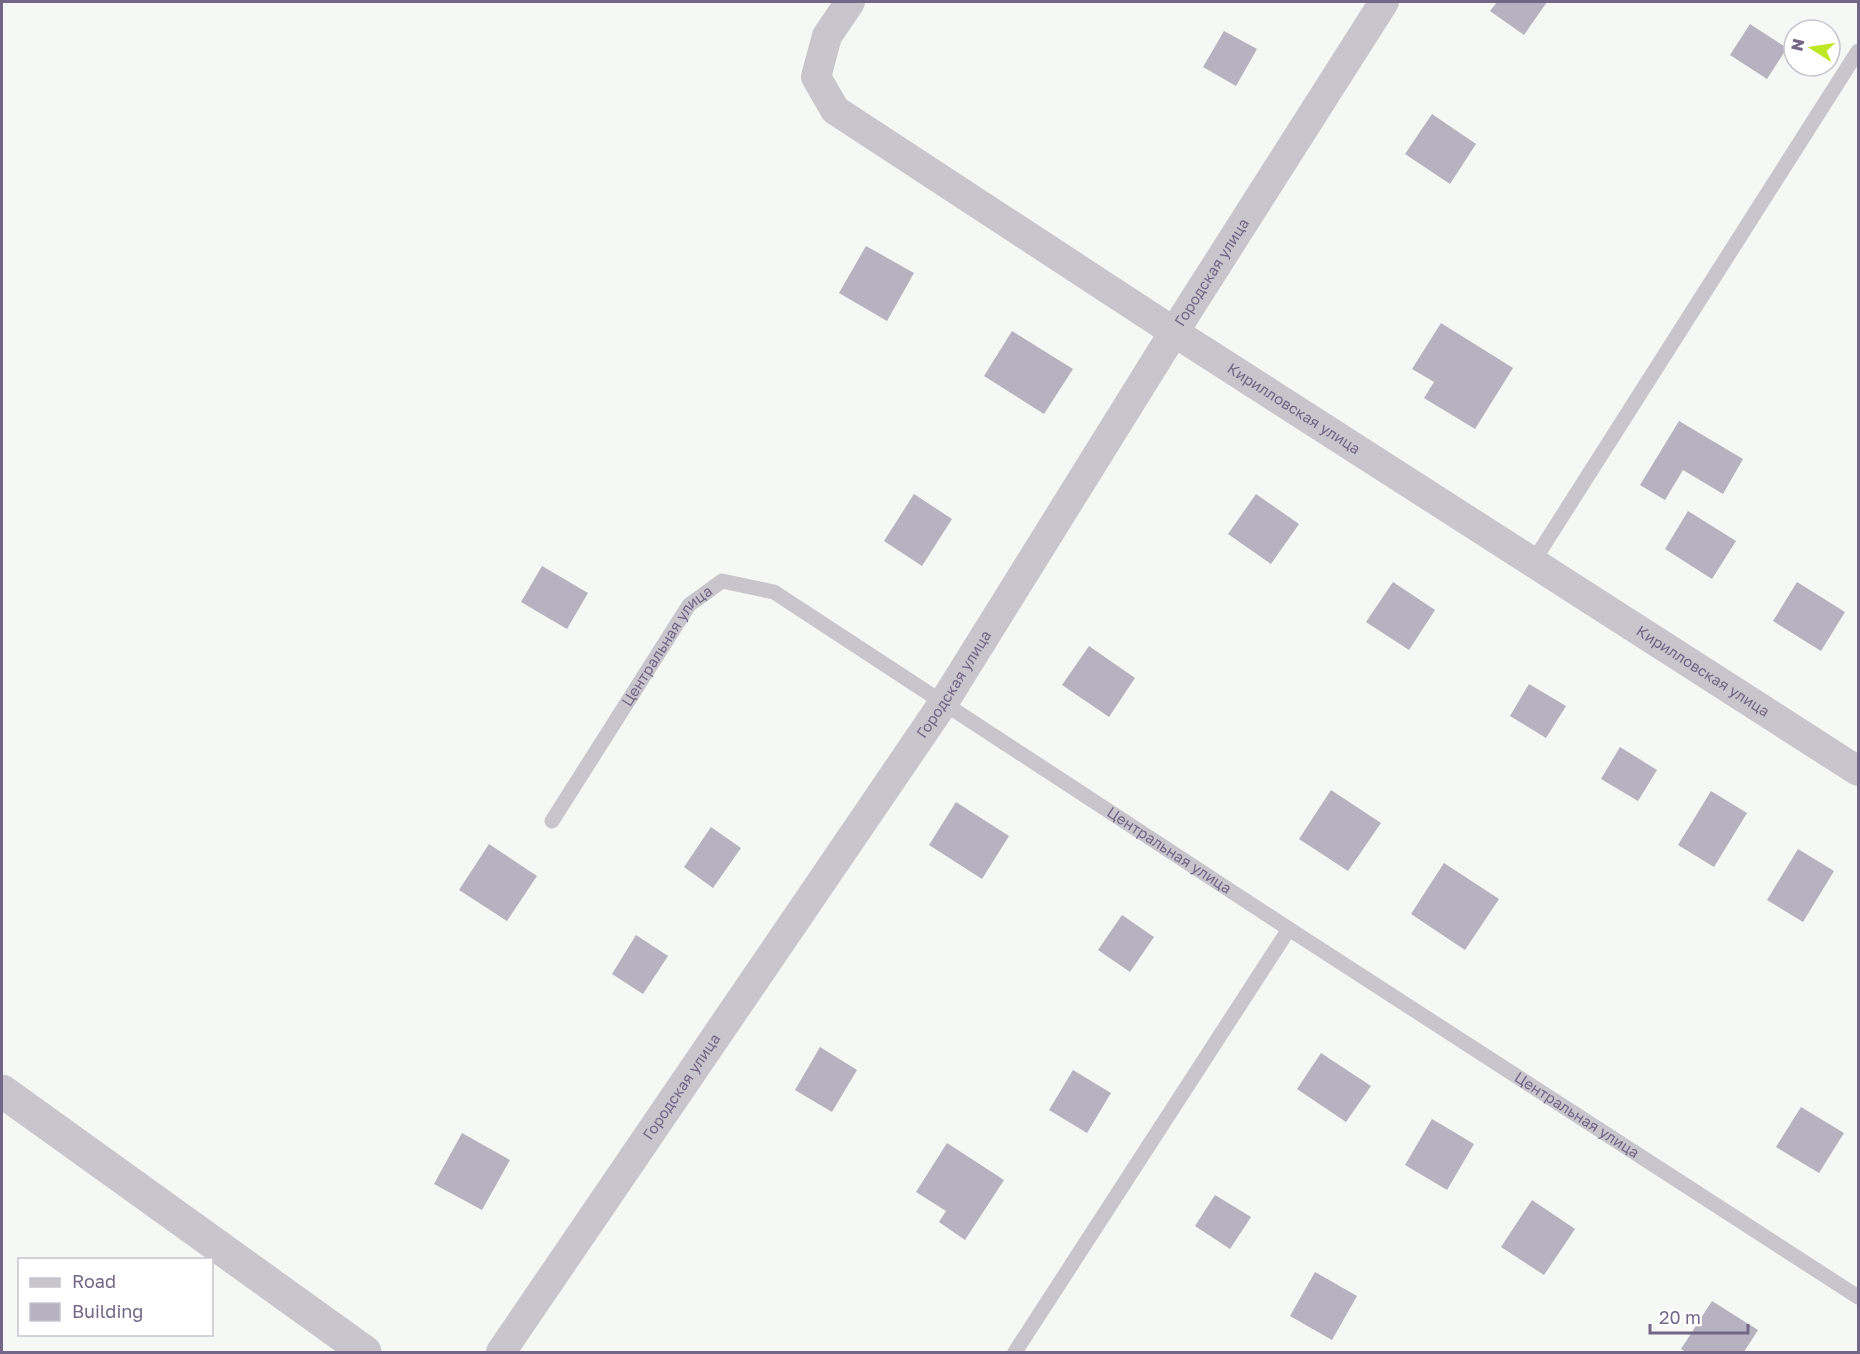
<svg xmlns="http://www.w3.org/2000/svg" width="1860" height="1354" viewBox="0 0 1860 1354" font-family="'Golos Text',sans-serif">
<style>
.building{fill:#b7b2bf}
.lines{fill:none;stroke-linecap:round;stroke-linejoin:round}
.service{stroke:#c8c5cc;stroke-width:15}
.minor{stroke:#c8c5cc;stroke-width:30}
.tertiary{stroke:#c8c5cc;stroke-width:33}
.labels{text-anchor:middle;stroke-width:6;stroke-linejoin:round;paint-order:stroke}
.street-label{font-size:15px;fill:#746687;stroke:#fff}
</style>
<rect width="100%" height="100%" fill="#f5f8f5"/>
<path class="building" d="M 1497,2 L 1547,2 L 1524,35 L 1490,11 Z
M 1750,24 L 1787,48 L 1767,79 L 1730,55 Z
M 1224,31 L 1257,49 L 1236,86 L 1203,67 Z
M 1432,114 L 1476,144 L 1450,184 L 1405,154 Z
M 866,246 L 914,273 L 887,321 L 839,293 Z
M 1441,323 L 1513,368 L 1475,429 L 1424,398 L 1434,382 L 1412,369 Z
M 1012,331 L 1073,369 L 1044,414 L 984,376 Z
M 1679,421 L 1743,459 L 1723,494 L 1683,470 L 1665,500 L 1640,485 Z
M 914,494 L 952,519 L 922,566 L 884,541 Z
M 1256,494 L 1299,524 L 1271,564 L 1228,534 Z
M 1688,511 L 1736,541 L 1712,579 L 1665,549 Z
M 542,566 L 588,593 L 567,629 L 521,602 Z
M 1393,582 L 1435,610 L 1409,650 L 1366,622 Z
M 1797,582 L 1845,612 L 1821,651 L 1773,621 Z
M 1089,646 L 1135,678 L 1109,717 L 1062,685 Z
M 1529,684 L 1566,706 L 1546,738 L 1510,716 Z
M 1620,747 L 1657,770 L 1638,801 L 1601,779 Z
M 1331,790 L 1381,823 L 1348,871 L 1299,839 Z
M 1711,791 L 1747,813 L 1714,867 L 1678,845 Z
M 956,802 L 1009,836 L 982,879 L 929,845 Z
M 711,827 L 741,848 L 713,888 L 684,867 Z
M 489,844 L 537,876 L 507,921 L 459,890 Z
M 1798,849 L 1834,871 L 1803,922 L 1767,900 Z
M 1444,863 L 1499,899 L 1465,950 L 1411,914 Z
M 1122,915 L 1154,937 L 1130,972 L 1098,950 Z
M 636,935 L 668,956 L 643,994 L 612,974 Z
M 820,1047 L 857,1070 L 832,1112 L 795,1090 Z
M 1321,1053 L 1371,1086 L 1346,1122 L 1297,1089 Z
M 1073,1070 L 1111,1093 L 1087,1133 L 1049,1110 Z
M 1801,1107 L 1844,1133 L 1819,1173 L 1776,1147 Z
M 1432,1119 L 1474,1144 L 1447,1190 L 1405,1165 Z
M 462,1133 L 510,1160 L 482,1210 L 434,1184 Z
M 947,1143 L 1004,1180 L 965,1240 L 939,1222 L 946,1211 L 916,1192 Z
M 1215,1195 L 1251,1217 L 1230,1249 L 1195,1226 Z
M 1532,1200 L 1575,1229 L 1544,1275 L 1501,1247 Z
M 1315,1272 L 1357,1296 L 1332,1340 L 1290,1316 Z
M 1712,1301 L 1758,1330 L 1744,1352 L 1686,1352 L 1681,1349 Z"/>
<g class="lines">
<g class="service">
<path d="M 1533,562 L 1858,51"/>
<path id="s1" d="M 552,821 L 689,605 L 722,581 L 774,592 L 1289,929 L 1858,1297"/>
<path d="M 1015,1352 L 1289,929"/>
</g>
<g class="minor">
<path id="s2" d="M 850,2 L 827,36 L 816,77 L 835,110 L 1174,332 L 1858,771"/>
<path id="s3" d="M 501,1352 L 944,702 L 1174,332 L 1384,2"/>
</g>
<path class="tertiary" d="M 2,1091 L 365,1352"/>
</g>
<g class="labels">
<g class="street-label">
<text dy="5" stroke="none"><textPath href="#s3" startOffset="1293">Городская улица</textPath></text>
<text dy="5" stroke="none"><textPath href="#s2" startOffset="669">Кирилловская улица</textPath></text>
<text dy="5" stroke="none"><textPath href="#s1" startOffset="210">Центральная улица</textPath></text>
<text dy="5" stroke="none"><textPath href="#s2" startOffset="1155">Кирилловская улица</textPath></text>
<text dy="5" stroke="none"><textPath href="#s3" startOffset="807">Городская улица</textPath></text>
<text dy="5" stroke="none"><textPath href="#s1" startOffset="822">Центральная улица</textPath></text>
<text dy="5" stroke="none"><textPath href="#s3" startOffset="321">Городская улица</textPath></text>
<text dy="5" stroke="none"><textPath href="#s1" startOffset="1308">Центральная улица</textPath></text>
</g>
</g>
<rect width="1860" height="1354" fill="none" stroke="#746687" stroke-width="6"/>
<rect x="18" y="1258" width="195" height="78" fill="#ffffff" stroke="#c7c2cf" stroke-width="1.5"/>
<rect x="30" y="1278" width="30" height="9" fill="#c8c5cc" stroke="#c7c2cf" stroke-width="1.5"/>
<text x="72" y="1288" font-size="18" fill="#746687">Road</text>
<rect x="30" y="1303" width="30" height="18" fill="#b7b2bf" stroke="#c7c2cf" stroke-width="1.5"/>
<text x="72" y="1318" font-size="18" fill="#746687">Building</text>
<g transform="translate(1812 48) rotate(282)"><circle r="28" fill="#ffffff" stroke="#c7c2cf" stroke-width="1.5"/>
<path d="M0-4.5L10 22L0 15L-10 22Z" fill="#bfe824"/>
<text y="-9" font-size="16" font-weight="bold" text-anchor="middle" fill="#746687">N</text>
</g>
<path d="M1650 1324v9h98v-9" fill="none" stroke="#746687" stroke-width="3"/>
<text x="1659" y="1324" font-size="18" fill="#746687" stroke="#ffffff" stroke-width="4.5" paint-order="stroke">20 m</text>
</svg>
